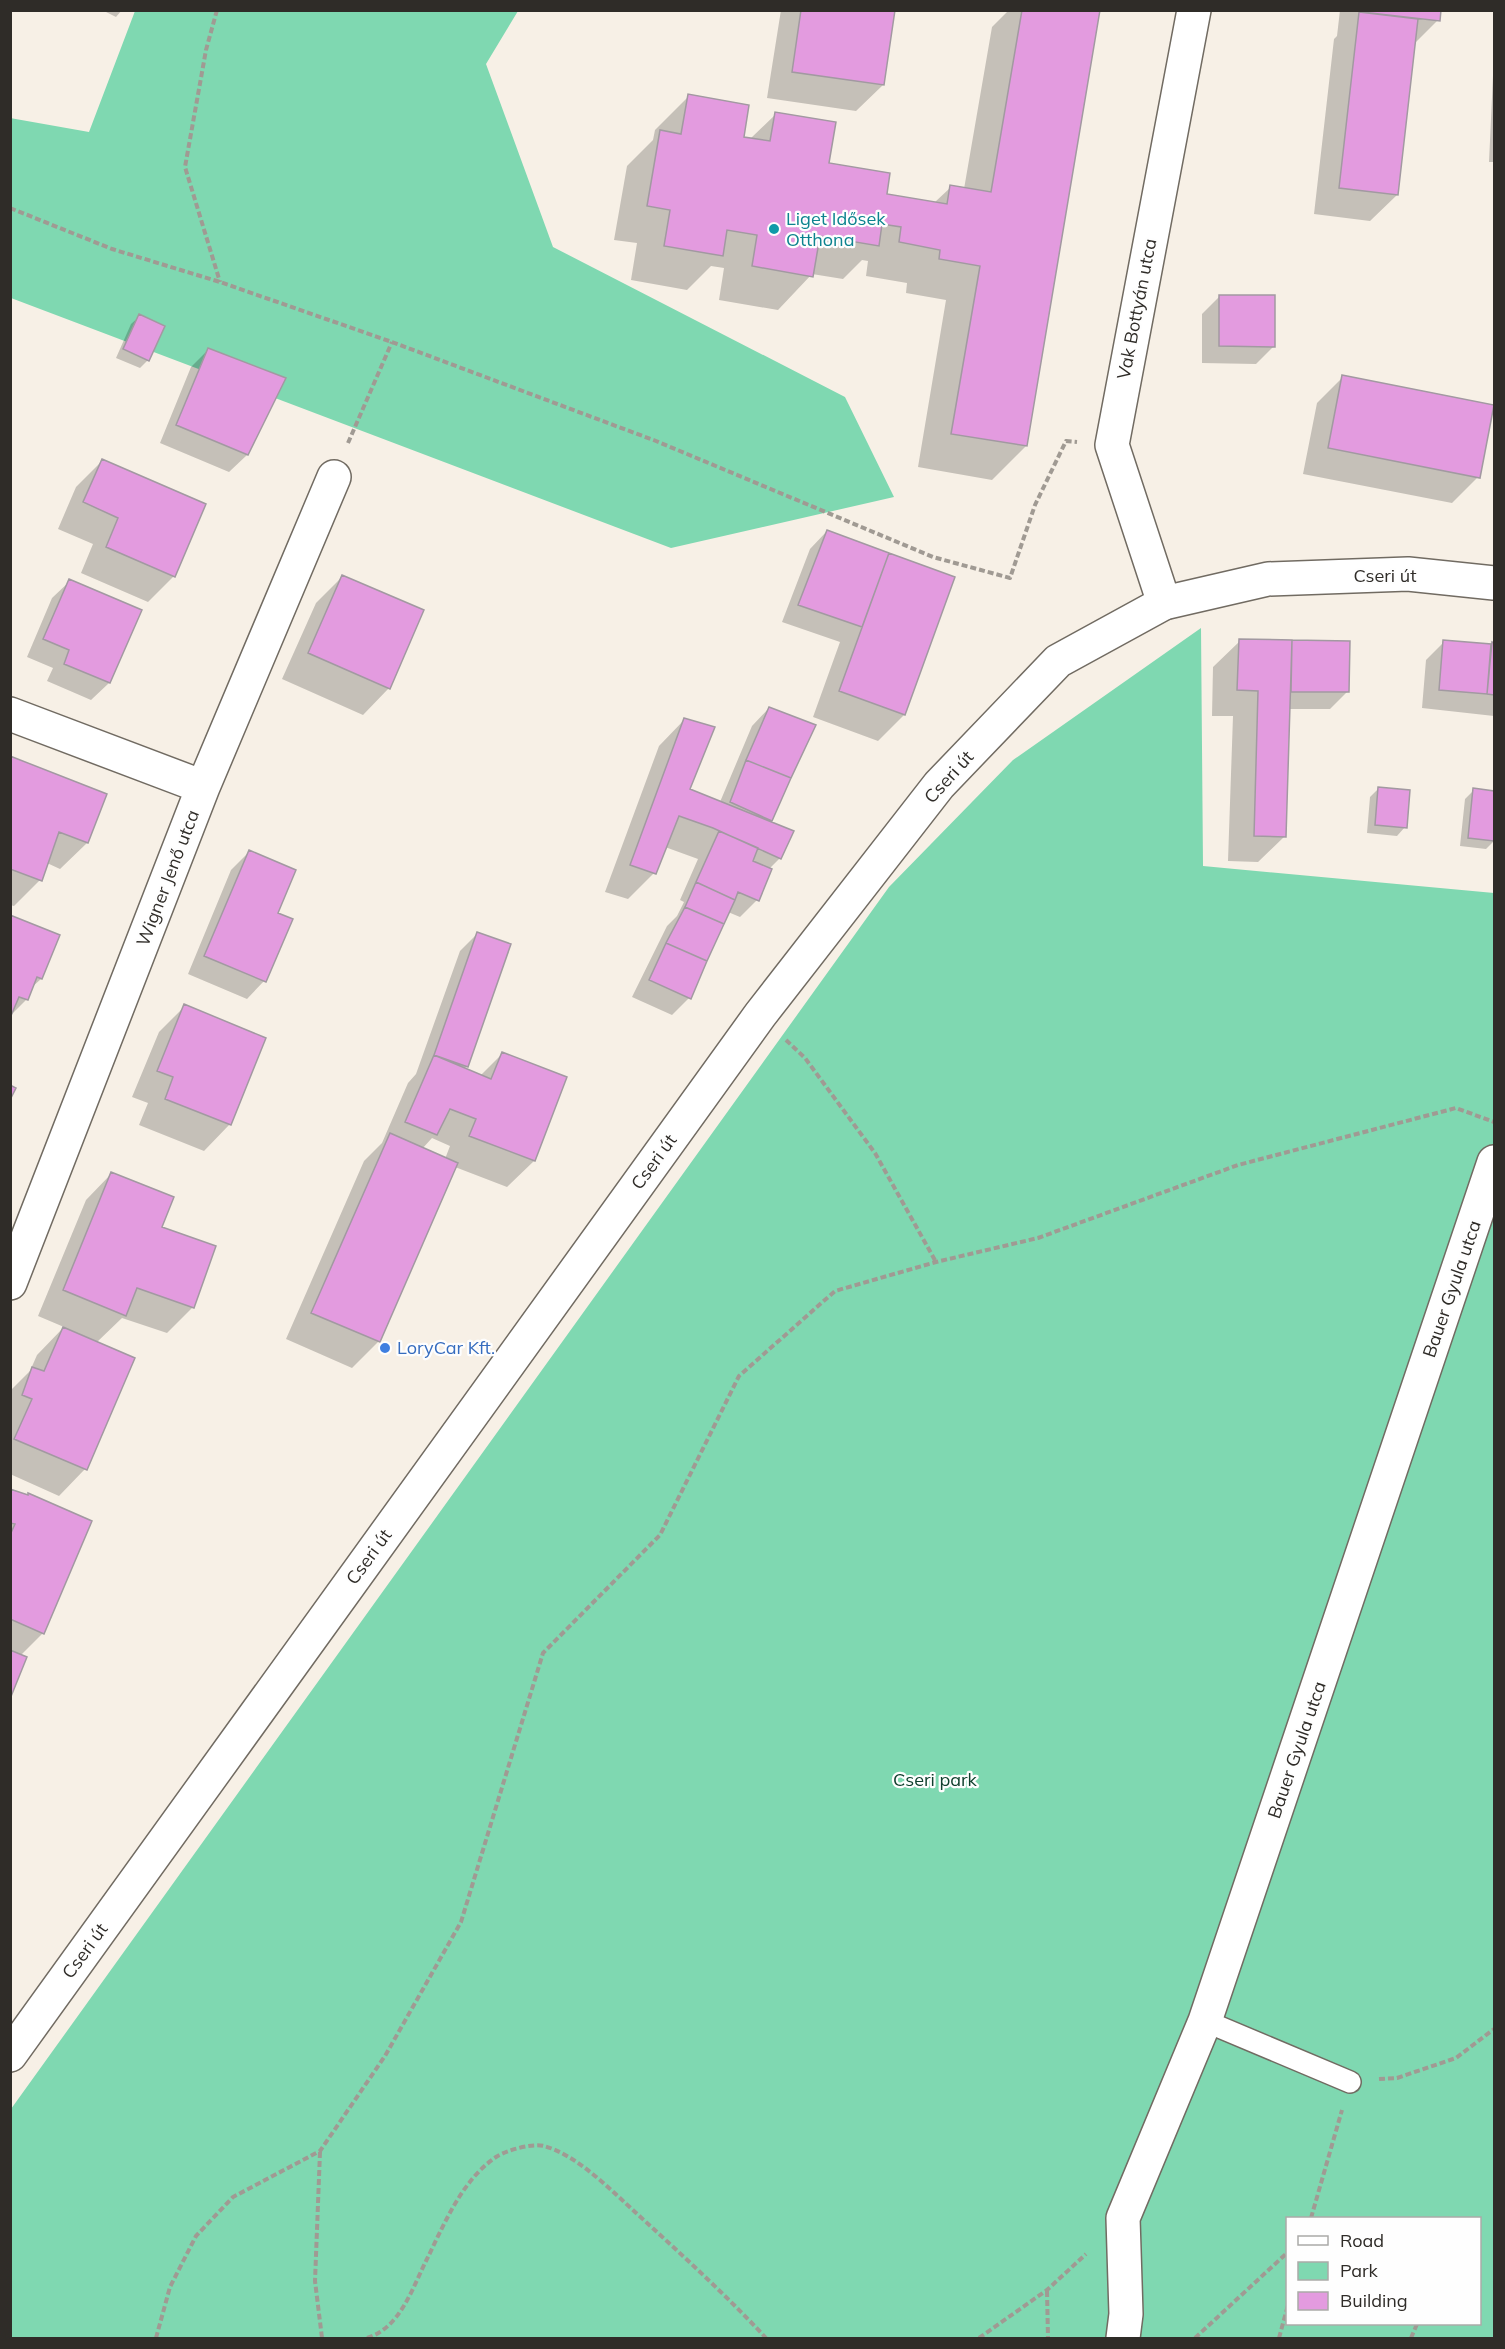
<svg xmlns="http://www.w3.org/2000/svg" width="1505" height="2349" viewBox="0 0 1505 2349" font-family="Mulish,sans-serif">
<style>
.green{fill:#7fd8b1;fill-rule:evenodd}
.shadow{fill:#0003;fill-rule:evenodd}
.building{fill:#e39bdf;stroke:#a299a1;stroke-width:1.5}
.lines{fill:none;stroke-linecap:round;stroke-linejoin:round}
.service-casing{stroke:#716b62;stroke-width:24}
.minor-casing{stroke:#716b62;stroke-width:36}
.tertiary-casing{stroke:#716b62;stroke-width:36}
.path{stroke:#a09a93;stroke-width:4;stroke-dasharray:6 3;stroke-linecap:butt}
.service{stroke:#fff;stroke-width:21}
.minor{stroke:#fff;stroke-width:33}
.tertiary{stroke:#fff;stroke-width:33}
.culture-dot{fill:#0f9aa8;stroke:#fefefe;stroke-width:2}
.shop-dot{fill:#3f7fe0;stroke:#fefefe;stroke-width:2}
.labels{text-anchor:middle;stroke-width:4.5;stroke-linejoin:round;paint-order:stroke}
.culture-label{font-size:18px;fill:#0d838f;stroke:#fefefe;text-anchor:start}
.street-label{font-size:18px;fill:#2f2c28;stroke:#fefefe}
.shop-label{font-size:18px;fill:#366cbe;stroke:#fefefe;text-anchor:start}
.park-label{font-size:18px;fill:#10402e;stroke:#fefefe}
</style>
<rect width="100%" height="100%" fill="#f7f0e6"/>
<path class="green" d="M 135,11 L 518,11 L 486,64 L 553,247 L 845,397 L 894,497 L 671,548 L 11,298 L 10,118 L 89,132 Z
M 1201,628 L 1203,866 L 1494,893 L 1494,2338 L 11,2338 L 11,2109 L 889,887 L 1013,760 ZM 1288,2218 L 1480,2218 L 1480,2324 L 1288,2324 Z"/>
<path class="shadow" d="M 102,10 L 122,10 L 116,17 Z
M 781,10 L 894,10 L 883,85 L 856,111 L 767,98 Z
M 1009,10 L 1099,10 L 1026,446 L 992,480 L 918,467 L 946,300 L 906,293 L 907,283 L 866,276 L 868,261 L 862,260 L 843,279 L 812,274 L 778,310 L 719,300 L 724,268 L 711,266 L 687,290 L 631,280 L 637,243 L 614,240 L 627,166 L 653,140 L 655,130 L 689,96 L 742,138 L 750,139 L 776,114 L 827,164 L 885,195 L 934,203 L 951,187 L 964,189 L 992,27 Z
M 1340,10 L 1439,10 L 1438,20 L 1413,45 L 1397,195 L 1370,221 L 1314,214 L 1334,39 L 1337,36 Z
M 1494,54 L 1494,162 L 1489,162 Z
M 1220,296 L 1274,346 L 1256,364 L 1202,363 L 1202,314 Z
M 140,316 L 148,360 L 140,368 L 116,358 L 131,324 Z
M 209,349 L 247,455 L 229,472 L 160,443 L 191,367 Z
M 1343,377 L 1478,477 L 1452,503 L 1303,474 L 1317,403 Z
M 102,461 L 174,576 L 148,602 L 81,573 L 93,544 L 58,529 L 76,487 Z
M 827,531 L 953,578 L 904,715 L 878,741 L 813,717 L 840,642 L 782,622 L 810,549 Z
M 342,577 L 389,688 L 363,715 L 282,679 L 316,603 Z
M 70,581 L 140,611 L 109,683 L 91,700 L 47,681 L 53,668 L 27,657 L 52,598 Z
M 1240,641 L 1349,642 L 1347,692 L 1330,709 L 1289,709 L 1285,836 L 1258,862 L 1228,861 L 1233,716 L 1212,716 L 1213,667 Z
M 1444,642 L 1494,645 L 1494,716 L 1422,708 L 1426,660 Z
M 769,708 L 771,820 L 769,822 L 780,858 L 769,869 L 757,900 L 740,917 L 728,912 L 689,998 L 672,1015 L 632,997 L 667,926 L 677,916 L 684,902 L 680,900 L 698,859 L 665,847 L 654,873 L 628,899 L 605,892 L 659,746 L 685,719 L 688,790 L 720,802 L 752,726 Z
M 10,758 L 105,795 L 87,843 L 60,869 L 47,863 L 40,880 L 14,906 L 10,905 Z
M 1379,788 L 1405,827 L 1397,836 L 1367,833 L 1370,797 Z
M 1474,790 L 1494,792 L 1494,841 L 1486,849 L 1460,846 L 1465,799 Z
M 249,852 L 264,981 L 247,999 L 188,974 L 231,870 Z
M 10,917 L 41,979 L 31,988 L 27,999 L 10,1016 Z
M 477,934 L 467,1066 L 464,1069 L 480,1076 L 502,1054 L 565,1078 L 534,1161 L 507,1187 L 455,1167 L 378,1342 L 352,1368 L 286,1339 L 364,1161 L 382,1143 L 408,1083 L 416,1074 L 460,951 ZM 432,1138 L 450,1146 L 445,1159 L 422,1149 Z
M 185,1006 L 230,1124 L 204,1151 L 139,1125 L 148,1103 L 132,1097 L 159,1032 Z
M 112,1173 L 193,1307 L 167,1333 L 122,1318 L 96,1343 L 133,1359 L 85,1469 L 59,1496 L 10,1474 L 10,1391 L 30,1371 L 37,1355 L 64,1327 L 38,1316 L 86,1200 Z
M 10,1491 L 43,1633 L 20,1656 L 10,1695 Z"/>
<path class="building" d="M 801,10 L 895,10 L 884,85 L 792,72 Z
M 1022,10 L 1100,10 L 1027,446 L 951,434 L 980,266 L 939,259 L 940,250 L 899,242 L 901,227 L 882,224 L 879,246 L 820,236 L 813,277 L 752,266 L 757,235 L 727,230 L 723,256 L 664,246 L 670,210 L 647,206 L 660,130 L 681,134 L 688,94 L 749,105 L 744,137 L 770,141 L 775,112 L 836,122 L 829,163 L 890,173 L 887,194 L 947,204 L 950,185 L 991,192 Z
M 1362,10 L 1441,10 L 1440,21 L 1362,12 Z
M 1359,12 L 1418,19 L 1398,195 L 1339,188 Z
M 1219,295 L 1275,295 L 1275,347 L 1219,346 Z
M 139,314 L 165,326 L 149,361 L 123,349 Z
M 208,348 L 286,378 L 248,455 L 176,425 Z
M 1342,375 L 1494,405 L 1480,478 L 1328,448 Z
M 102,459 L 206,504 L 175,577 L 106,547 L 118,518 L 83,502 Z
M 827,530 L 889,553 L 862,627 L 798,605 Z
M 889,553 L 955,577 L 905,715 L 839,691 Z
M 342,575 L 424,610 L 390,689 L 308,653 Z
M 69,579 L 142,610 L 110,683 L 64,664 L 69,650 L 43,639 Z
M 1239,639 L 1292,640 L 1286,837 L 1254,836 L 1258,691 L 1237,690 Z
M 1292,640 L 1350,641 L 1349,692 L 1291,692 Z
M 1443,640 L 1491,644 L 1487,694 L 1439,690 Z
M 1492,642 L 1494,643 L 1494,695 L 1487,694 Z
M 769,707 L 816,725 L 791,778 L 746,760 Z
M 684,718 L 715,727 L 690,789 L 794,831 L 781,859 L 713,828 L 679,816 L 656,874 L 630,865 Z
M 10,756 L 107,794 L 88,843 L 59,832 L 42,881 L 10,869 Z
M 746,760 L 791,778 L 772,821 L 730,802 Z
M 1378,787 L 1410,790 L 1407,828 L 1375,825 Z
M 1473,788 L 1494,791 L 1494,841 L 1468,838 Z
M 719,831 L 758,848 L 753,861 L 772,869 L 759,901 L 738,892 L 735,900 L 696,882 Z
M 249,850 L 296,870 L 278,913 L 293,919 L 266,982 L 204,956 Z
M 696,882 L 735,900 L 724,924 L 685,907 Z
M 685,907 L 724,924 L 707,961 L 666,943 Z
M 10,915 L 60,935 L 42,979 L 37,977 L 28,1000 L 19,997 L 10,1018 Z
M 477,932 L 511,944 L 468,1067 L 434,1055 Z
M 666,943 L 707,961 L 691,999 L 649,980 Z
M 184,1004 L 266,1038 L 231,1125 L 165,1099 L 173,1077 L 157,1071 Z
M 502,1052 L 567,1077 L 535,1161 L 469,1136 L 476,1119 L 450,1109 L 437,1135 L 405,1122 L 434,1055 L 491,1079 Z
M 10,1085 L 16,1088 L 10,1100 Z
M 390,1133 L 458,1163 L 380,1342 L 311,1313 Z
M 111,1172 L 174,1197 L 162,1227 L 216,1246 L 194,1308 L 137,1288 L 126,1316 L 63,1290 Z
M 63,1327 L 135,1358 L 87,1470 L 14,1439 L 32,1399 L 22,1395 L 32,1367 L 44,1371 Z
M 10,1489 L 28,1495 L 28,1493 L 92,1521 L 44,1634 L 10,1619 L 10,1535 L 15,1524 L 10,1523 Z
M 10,1650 L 27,1657 L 10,1699 Z"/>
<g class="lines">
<defs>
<path id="service" d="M 1205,2021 L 1350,2082"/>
<path id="minor" d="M 1164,603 L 1112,445 L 1194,10
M 10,714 L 203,787
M 10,1283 L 203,787 L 334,477
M 1123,2338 L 1126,2314 L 1123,2218 L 1205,2021 L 1494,1162"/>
<path id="tertiary" d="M 10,2055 L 760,1015 L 939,785 L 1058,661 L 1164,603 L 1268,579 L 1408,574 L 1494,583"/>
</defs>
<use href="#service" class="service-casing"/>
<use href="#minor" class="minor-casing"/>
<use href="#tertiary" class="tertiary-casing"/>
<path class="path" d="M 217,10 L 206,50 L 185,167 L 220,282
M 10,208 L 112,249 L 220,282 L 392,342 L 656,441 L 933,557 L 1010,578 L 1035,505 L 1066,441 L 1077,442
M 348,443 L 392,342
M 786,1040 L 805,1058 L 875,1153 L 936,1262
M 1379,2079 L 1397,2078 L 1456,2058 L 1494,2029
M 320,2152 L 315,2281 L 322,2338
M 1311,2218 L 1342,2110
M 1047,2291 L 1048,2338
M 156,2338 L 170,2287 L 196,2236 L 233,2197 L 320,2151 L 385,2056 L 461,1922 L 543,1653 L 660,1535 L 739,1376 L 835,1291 L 936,1262 L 1038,1238 L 1238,1165 L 1456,1108 L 1494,1122
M 367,2338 C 400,2328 412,2289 426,2261 C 444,2225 461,2181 496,2157 C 507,2150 532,2143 544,2146 C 577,2155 611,2190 635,2212 C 680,2253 725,2294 766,2338
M 979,2338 L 1047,2290 L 1086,2254
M 1195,2338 L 1288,2252
M 1279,2338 L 1288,2305
M 1411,2338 L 1417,2324"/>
<use href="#service" class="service"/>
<use href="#minor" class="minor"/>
<use href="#tertiary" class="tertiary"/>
</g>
<circle class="culture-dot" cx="774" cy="229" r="6"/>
<circle class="shop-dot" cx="385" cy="1348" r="6"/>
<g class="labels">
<g class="culture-label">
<text x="786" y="225">Liget Idősek<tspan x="786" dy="21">Otthona</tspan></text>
</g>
<g class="street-label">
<text transform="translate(1137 309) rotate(-79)" y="6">Vak Bottyán utca</text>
<text x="1385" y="582">Cseri út</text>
<text transform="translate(949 777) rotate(-48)" y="6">Cseri út</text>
<text transform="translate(168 878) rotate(-69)" y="6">Wigner Jenő utca</text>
<text transform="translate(654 1162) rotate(-54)" y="6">Cseri út</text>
<text transform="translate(1452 1289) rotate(-71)" y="6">Bauer Gyula utca</text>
<text transform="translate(369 1557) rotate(-54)" y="6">Cseri út</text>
<text transform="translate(1297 1750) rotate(-71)" y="6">Bauer Gyula utca</text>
<text transform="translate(85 1951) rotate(-54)" y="6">Cseri út</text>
</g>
<g class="shop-label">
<text x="397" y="1354">LoryCar Kft.</text>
</g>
<g class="park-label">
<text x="935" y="1786">Cseri park</text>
</g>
</g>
<rect width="1505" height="2349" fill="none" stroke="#2f2c28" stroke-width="24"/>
<rect x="1286" y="2217" width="195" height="108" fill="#fefefe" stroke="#abaaa8" stroke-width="1.5"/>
<rect x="1298" y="2236" width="30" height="9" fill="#ffffff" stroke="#abaaa8" stroke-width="1.5"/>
<text x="1340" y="2247" font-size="18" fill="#2f2c28">Road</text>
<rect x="1298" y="2262" width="30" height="18" fill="#7fd8b1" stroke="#abaaa8" stroke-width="1.5"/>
<text x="1340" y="2277" font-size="18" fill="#2f2c28">Park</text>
<rect x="1298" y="2292" width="30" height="18" fill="#e39bdf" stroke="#abaaa8" stroke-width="1.5"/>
<text x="1340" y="2307" font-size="18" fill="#2f2c28">Building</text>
</svg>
